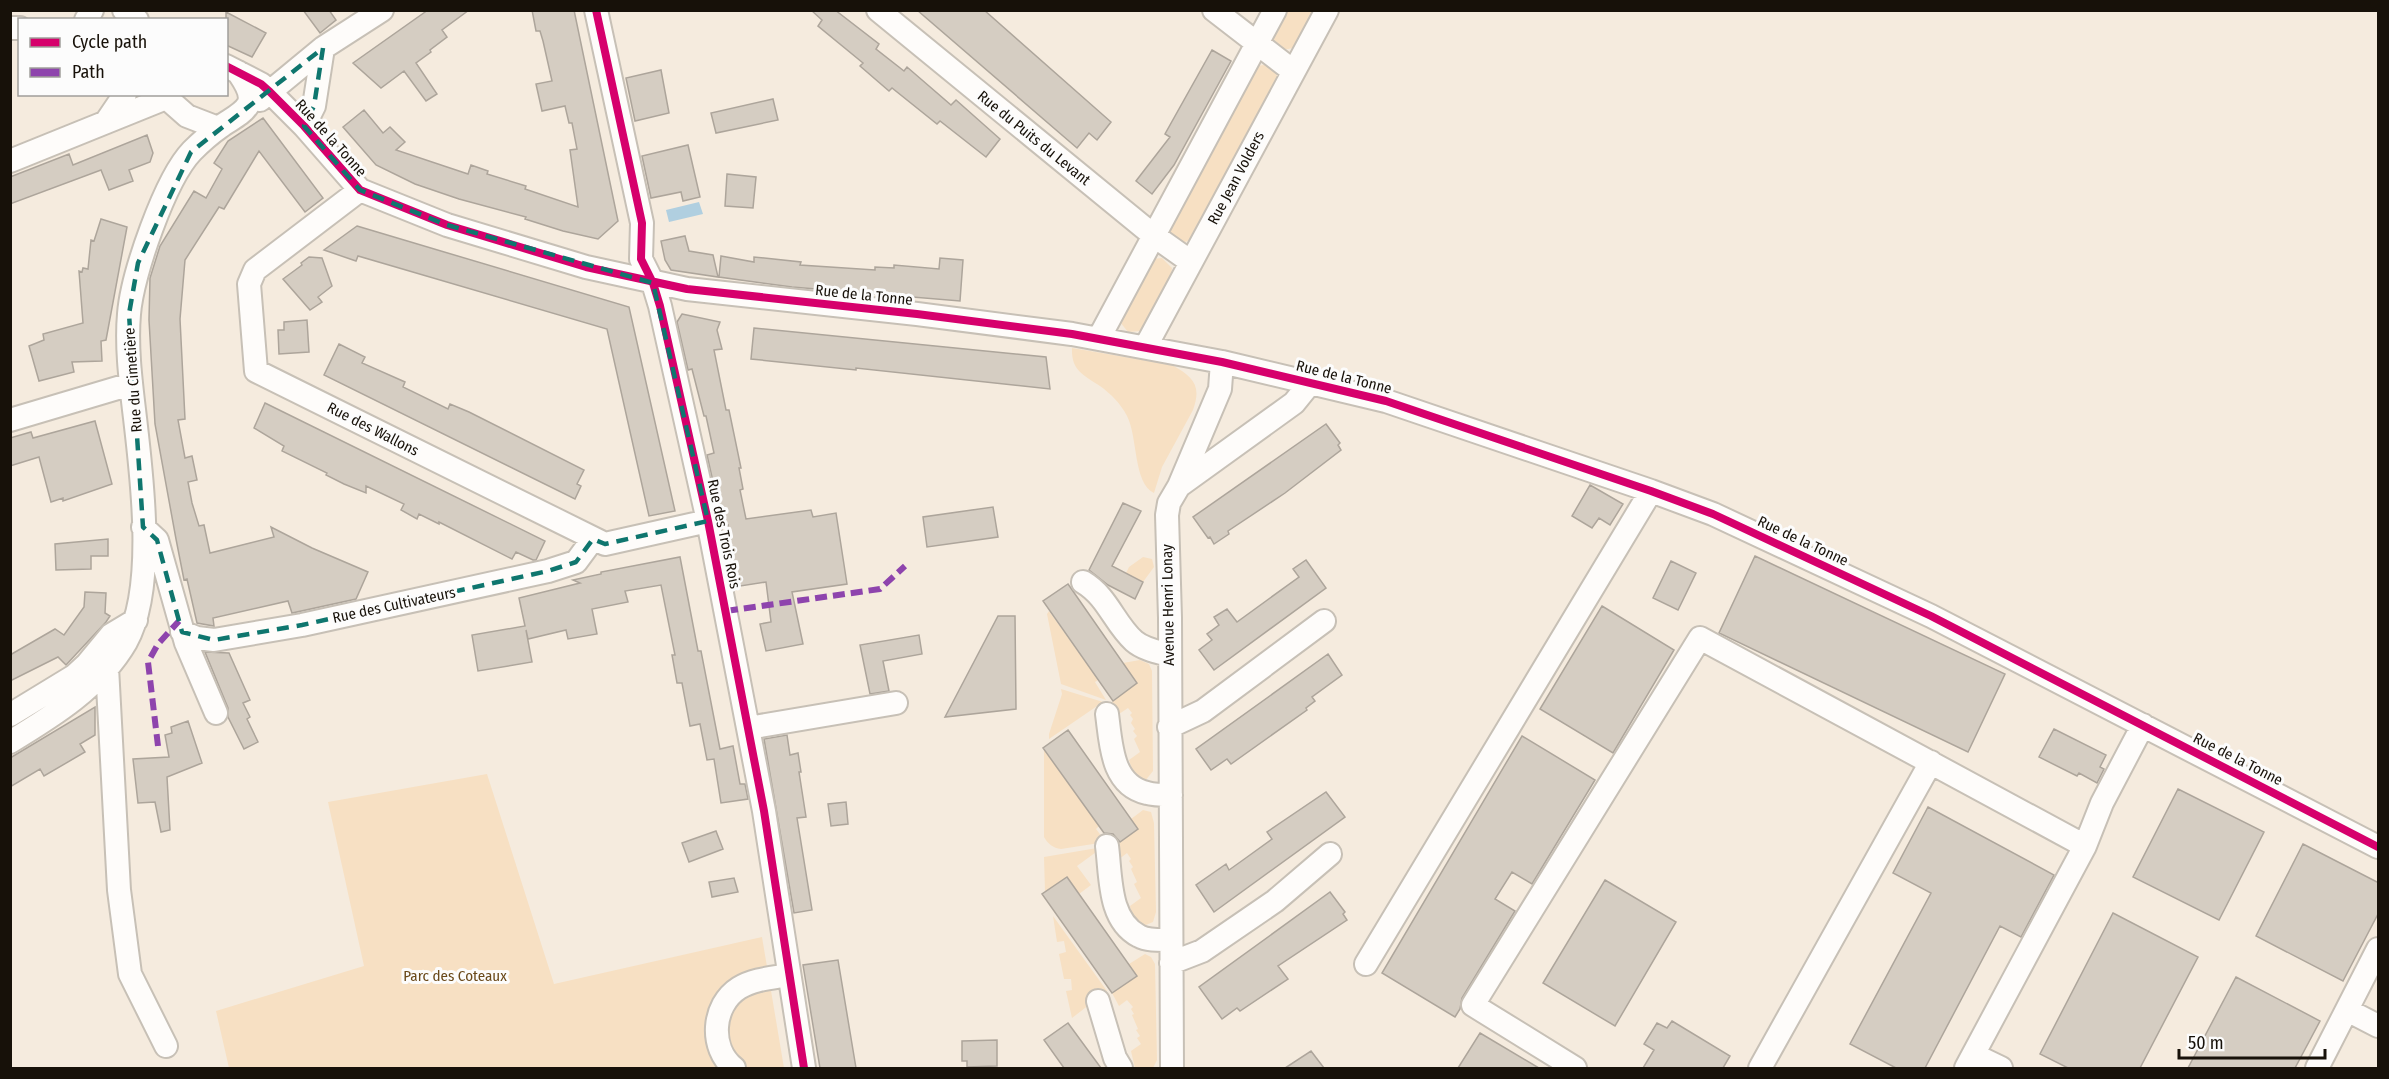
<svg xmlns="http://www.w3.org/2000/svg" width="2389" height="1079" viewBox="0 0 2389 1079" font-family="'Fira Sans Condensed',sans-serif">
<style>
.green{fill:#f7e0c3}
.water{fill:#b0cfe0}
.building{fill:#d5cdc2;stroke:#ada59b;stroke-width:1.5}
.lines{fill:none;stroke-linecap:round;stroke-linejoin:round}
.minor-casing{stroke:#c7c0b6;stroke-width:26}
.minor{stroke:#fefcfa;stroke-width:22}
.quiet{stroke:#8e44ad;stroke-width:6;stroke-dasharray:12 6;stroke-linecap:butt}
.cycleway-casing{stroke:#fcfcfc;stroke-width:11}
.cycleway{stroke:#d6006c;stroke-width:8}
.marked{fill:none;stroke:#0f766e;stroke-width:4.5;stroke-dasharray:12 8;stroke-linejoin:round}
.labels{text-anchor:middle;stroke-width:6;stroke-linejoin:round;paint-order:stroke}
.street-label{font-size:15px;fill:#171109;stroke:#fcfcfc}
.park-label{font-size:15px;fill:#6a491a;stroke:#fcfcfc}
</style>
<rect width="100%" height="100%" fill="#f5ebde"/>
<path class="green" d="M 1284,11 L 1316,11 L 1295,47 C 1284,52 1277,48 1272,38 Z
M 1265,65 L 1274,69 L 1278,78 L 1191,240 L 1182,243 L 1170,236 L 1168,231 L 1255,66 Z
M 1162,258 L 1172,268 L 1171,277 L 1141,331 L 1128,332 L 1120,322 L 1152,259 Z
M 1072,348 L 1172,365 C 1193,377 1202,385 1193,410 L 1162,467 L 1154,493 C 1133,483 1138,437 1127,416 C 1121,404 1111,394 1100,386 C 1083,375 1071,370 1072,348 Z
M 1143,557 L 1152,559 L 1154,567 L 1143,582 L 1126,573 L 1129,567 Z
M 1049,611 L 1098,680 L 1095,682 L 1106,700 L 1061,684 L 1047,614 Z
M 1140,660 L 1149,664 L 1152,671 L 1153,771 L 1145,781 L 1135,779 L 1129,760 L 1140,752 L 1134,739 L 1137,736 L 1133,731 L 1135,729 L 1131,723 L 1133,719 L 1130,715 L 1132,713 L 1128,708 L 1119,714 L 1111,705 L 1113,701 L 1137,683 L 1123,663 Z
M 1061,689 L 1103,702 L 1049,739 L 1049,734 L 1062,694 Z
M 1044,750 L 1099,826 L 1096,829 L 1106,842 L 1061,849 C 1053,848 1048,844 1044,837 Z
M 487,774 L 554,984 L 762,937 L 784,1068 L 229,1068 L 216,1011 L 364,966 L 328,802 Z
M 1143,810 L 1151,812 L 1154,823 L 1156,912 L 1153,922 L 1141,927 L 1131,913 L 1130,906 L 1141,898 L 1134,884 L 1137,882 L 1131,869 L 1133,867 L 1129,861 L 1131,859 L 1127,853 L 1118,860 L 1113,847 L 1138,829 L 1131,819 Z
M 1103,847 L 1077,866 L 1091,885 L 1079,894 L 1067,877 L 1045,892 L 1044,857 Z
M 1053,916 L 1107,991 L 1072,1018 L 1066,991 L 1072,990 L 1071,979 L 1064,979 L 1059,954 L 1066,952 L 1064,941 L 1057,942 Z
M 1145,954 L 1151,957 L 1155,964 L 1157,1060 L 1153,1068 L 1135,1068 L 1131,1051 L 1141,1044 L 1137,1038 L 1140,1036 L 1136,1030 L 1138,1029 L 1132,1015 L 1134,1014 L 1131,1009 L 1133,1007 L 1127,1000 L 1119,1006 L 1112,993 L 1137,976 L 1129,964 Z"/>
<path class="water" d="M 699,202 L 703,214 L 669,222 L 666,210 Z"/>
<path class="building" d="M 303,10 L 329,10 L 336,20 L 320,33 Z
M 428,10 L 469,10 L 442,30 L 447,37 L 430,50 L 431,52 L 416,63 L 437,94 L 426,101 L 404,71 L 381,88 L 353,63 Z
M 532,10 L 574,10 L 618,221 L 598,239 L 563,231 L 525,219 L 526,217 L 459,199 L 415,184 L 376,165 L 343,127 L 364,110 L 383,133 L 390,127 L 405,142 L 396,150 L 468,174 L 471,165 L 488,171 L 487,174 L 526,186 L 525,189 L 578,207 L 570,150 L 577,149 L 572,123 L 569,123 L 565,106 L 542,111 L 536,84 L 552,81 L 543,41 L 540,31 L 536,31 Z
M 811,10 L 835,10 L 879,44 L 876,49 L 904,71 L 907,67 L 951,105 L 956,100 L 1000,139 L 986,157 L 940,121 L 937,124 L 892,88 L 889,91 L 860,66 L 863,63 L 818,26 L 822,20 Z
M 917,10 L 984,10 L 1111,122 L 1097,140 L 1089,133 L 1077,148 Z
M 226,12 L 266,33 L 252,57 L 226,45 Z
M 1212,50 L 1231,61 L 1174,165 L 1152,194 L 1136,181 L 1170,137 L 1165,134 Z
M 661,70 L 669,113 L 635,121 L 626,78 Z
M 773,99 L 778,120 L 716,133 L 711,113 Z
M 263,118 L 323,198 L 305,212 L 259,151 L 224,209 L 219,207 L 185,260 L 180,319 L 185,419 L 178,420 L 185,458 L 192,456 L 197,480 L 188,482 L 192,503 L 199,526 L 204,525 L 210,553 L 274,537 L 271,527 L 312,548 L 368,572 L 356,599 L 292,613 L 288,601 L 213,618 L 214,626 L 197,623 L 187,579 L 184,580 L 176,539 L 155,424 L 149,320 L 150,278 L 160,246 L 194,191 L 206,198 L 222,169 L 214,163 L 228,141 Z
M 147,135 L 153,153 L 150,162 L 129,170 L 133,181 L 109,190 L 101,170 L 10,204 L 10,177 L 69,154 L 73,165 Z
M 688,145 L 700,197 L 683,201 L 681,192 L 651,198 L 642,156 Z
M 727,174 L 756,177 L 753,208 L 725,206 Z
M 101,219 L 127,227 L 106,340 L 101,341 L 102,361 L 72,362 L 74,372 L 39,381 L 29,346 L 44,340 L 43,334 L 83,323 L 79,271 L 82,272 L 83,268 L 88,269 L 91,240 L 94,241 Z
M 357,226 L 629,307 L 675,511 L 649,516 L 607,329 L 358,256 L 356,261 L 324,250 Z
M 685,236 L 689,251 L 713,255 L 718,277 L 671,270 L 665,260 L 661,241 Z
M 721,256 L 754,262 L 754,257 L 801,262 L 800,265 L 875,270 L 875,267 L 894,268 L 894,265 L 939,269 L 940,258 L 963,260 L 960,301 L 792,287 L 719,277 Z
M 309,257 L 322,258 L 332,286 L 318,297 L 322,302 L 310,310 L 283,279 L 302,265 L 301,263 Z
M 682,314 L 720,322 L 717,330 L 722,349 L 714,350 L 726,410 L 729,410 L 741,468 L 739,468 L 743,489 L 740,490 L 746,519 L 811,510 L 813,517 L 836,513 L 847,584 L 792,592 L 803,644 L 766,651 L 760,624 L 771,622 L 766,582 L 734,587 L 728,525 L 723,526 L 707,455 L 714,453 L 706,416 L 704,416 L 692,369 L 688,370 L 677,322 Z
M 307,320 L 309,352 L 279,354 L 278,330 L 284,330 L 284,322 Z
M 754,328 L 1046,357 L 1050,389 L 856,368 L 856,370 L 751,359 Z
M 339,344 L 365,357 L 362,363 L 405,382 L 403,387 L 448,409 L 450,404 L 469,412 L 584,470 L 577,484 L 581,486 L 575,499 L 324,375 Z
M 265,403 L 545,541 L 536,560 L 533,560 L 516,552 L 512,559 L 439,522 L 439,524 L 419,514 L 417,519 L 401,510 L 404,504 L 366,486 L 366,493 L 344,484 L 326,475 L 327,473 L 282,451 L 284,446 L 254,428 Z
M 95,421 L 112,484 L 63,501 L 63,498 L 51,502 L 39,457 L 10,466 L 10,438 L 31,432 L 33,438 Z
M 1326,424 L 1340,443 L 1338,445 L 1341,450 L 1285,493 L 1228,531 L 1229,534 L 1214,544 L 1210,537 L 1208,538 L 1193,517 Z
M 1590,485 L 1623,504 L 1610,525 L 1599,518 L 1592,528 L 1572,516 Z
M 1123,503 L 1141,511 L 1112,566 L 1143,582 L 1135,599 L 1108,585 L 1089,570 Z
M 993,507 L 998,537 L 927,547 L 923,517 Z
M 108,539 L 108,556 L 91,556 L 91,569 L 56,570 L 55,544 Z
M 1755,556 L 2005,674 L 1968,752 L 1719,633 Z
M 680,557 L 698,651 L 701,651 L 720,749 L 733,746 L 740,784 L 745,784 L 748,799 L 721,803 L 714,759 L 707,760 L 700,724 L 690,726 L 682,683 L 677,683 L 672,655 L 675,655 L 661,585 L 625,591 L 628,602 L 592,609 L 597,634 L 568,639 L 566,630 L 528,639 L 526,630 L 532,662 L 478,671 L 472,635 L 525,626 L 519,598 L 580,583 L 573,580 L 601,574 L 601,572 Z
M 1306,560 L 1326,588 L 1214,670 L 1199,650 L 1212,640 L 1207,634 L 1219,625 L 1214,617 L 1227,609 L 1237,622 L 1299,577 L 1293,569 Z
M 1671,561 L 1696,573 L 1678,610 L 1653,598 Z
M 1068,584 L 1137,683 L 1113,701 L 1043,601 Z
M 85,592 L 106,593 L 105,613 L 110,616 L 106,622 L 66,665 L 58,657 L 10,681 L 10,655 L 55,629 L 64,635 L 84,607 Z
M 1602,606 L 1674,650 L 1613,753 L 1540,709 Z
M 998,616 L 1015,616 L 1016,709 L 945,717 Z
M 919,635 L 922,654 L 883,661 L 889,691 L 870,694 L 860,645 Z
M 205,652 L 229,653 L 250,700 L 243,703 L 250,717 L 247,719 L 258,742 L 244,749 L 228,717 L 228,708 Z
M 1328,654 L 1342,675 L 1312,697 L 1315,701 L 1306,708 L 1307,710 L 1231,764 L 1227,759 L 1211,770 L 1196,749 Z
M 95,707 L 95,735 L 80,744 L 85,752 L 44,776 L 40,769 L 10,787 L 10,758 Z
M 188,721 L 202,763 L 167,777 L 170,830 L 161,832 L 155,802 L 138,803 L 133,759 L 169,757 L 165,735 L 172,733 L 171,727 Z
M 2054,729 L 2106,755 L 2100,767 L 2104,769 L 2097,783 L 2079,773 L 2077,776 L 2039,757 Z
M 1068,730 L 1138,829 L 1120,842 L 1113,834 L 1104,833 L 1043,748 Z
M 787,735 L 790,755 L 798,753 L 801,772 L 799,772 L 806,817 L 797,818 L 812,910 L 794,913 L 764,739 Z
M 1522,736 L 1595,780 L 1532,884 L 1512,872 L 1495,899 L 1515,911 L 1462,998 L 1460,1009 L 1455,1017 L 1382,973 Z
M 2178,789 L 2264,832 L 2219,920 L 2133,877 Z
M 1326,792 L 1345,817 L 1214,912 L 1196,885 L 1226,864 L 1229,870 L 1243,860 L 1272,839 L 1267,832 Z
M 846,802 L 848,824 L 831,826 L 828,804 Z
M 1928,807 L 2054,875 L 2021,937 L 2000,926 L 1925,1068 L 1896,1068 L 1850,1044 L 1931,893 L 1893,873 Z
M 716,831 L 723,849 L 689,862 L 682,843 Z
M 2303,844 L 2379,883 L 2379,912 L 2343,981 L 2256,936 Z
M 1067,877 L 1137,976 L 1112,993 L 1042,894 Z
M 734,878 L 738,892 L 712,897 L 709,882 Z
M 1605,880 L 1676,922 L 1615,1026 L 1543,983 Z
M 1330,892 L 1345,912 L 1343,914 L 1347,920 L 1278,966 L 1288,979 L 1240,1011 L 1237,1008 L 1222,1019 L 1199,987 Z
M 2113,913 L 2198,957 L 2140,1068 L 2068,1068 L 2040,1054 Z
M 838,960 L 856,1068 L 820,1068 L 803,965 Z
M 2236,977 L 2320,1021 L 2295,1068 L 2188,1068 Z
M 1672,1021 L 1730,1056 L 1723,1068 L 1643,1068 L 1654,1050 L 1644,1044 L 1657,1023 L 1667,1028 Z
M 1068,1023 L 1101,1068 L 1064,1068 L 1044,1040 Z
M 1480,1033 L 1539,1068 L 1458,1068 Z
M 997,1040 L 997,1066 L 967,1067 L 967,1061 L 962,1061 L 962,1041 Z
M 1311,1051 L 1324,1068 L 1285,1068 Z"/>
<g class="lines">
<defs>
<path id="minor" d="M 124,10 L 137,20
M 596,10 L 642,223 L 641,259 L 653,283 L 660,306 L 708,521 L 764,811 L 804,1068
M 878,10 L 1153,235 L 1191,262
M 1214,10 L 1293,71
M 86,20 L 92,10
M 10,28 L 20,28
M 226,66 L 261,84 L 270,92 L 304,126 L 360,190 L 447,225 L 586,267 L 687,289 L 917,314 L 1072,334 L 1222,362 L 1386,401 L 1651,491 L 1713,514 L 1931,616 L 2378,847
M 162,94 L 187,116 L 218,128
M 260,100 L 323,48 L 382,10
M 106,122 L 125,94
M 304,126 L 314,106 L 323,48
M 10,161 L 166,98
M 360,190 L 255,270 L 249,284 L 256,371 L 605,544 L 708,521
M 1099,338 L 1275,10
M 1146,346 L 1327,10
M 10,420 L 131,384
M 1179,486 L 1294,403 L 1311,382
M 143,527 L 157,540 L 186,643 L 216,713
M 1083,582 C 1108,597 1114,623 1134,641 C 1143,649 1158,652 1169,655
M 182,632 L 197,638 L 214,640 L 302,625 L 548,571 L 576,562 L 593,539
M 107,667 L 119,890 L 130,974 L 166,1046
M 1107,714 C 1111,743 1111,785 1147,793 C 1154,795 1163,795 1171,795
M 10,715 L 74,676 L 87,664 L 111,635 L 136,620
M 1169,727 L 1203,711 L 1324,621
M 748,728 L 896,703
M 10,742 C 53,716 100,687 126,642 C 156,589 142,478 135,418 C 131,384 126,348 129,314 C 132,275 165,179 192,151 C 200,143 210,134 220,127 C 229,120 242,115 248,105 C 254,94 244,81 238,72
M 1107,846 C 1111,876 1108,920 1139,936 C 1148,941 1161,940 1171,940
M 2085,846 L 2102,803 L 2143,725
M 1171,963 L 1202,951 L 1275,901 L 1330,854
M 1366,964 L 1651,491
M 1098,1001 L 1115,1058 L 1121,1068
M 2347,1010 L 2378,1026
M 1974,1055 L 2001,1068
M 734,1068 C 709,1048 712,1005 739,988 C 754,979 772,978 789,975
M 1172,1068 L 1170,618 L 1167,515 L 1169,503 L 1179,486 L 1220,389 L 1222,362
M 1575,1068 L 1473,1005 L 1700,638 L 2085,846 L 1966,1068
M 1760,1068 L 1931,762
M 2317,1068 L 2378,949"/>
</defs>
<use href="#minor" class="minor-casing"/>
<use href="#minor" class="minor"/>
<path class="quiet" d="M 726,611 L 880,589 L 905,566
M 158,746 L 148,662 L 158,644 L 179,621"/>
<defs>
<path id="cycleway" d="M 596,10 L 642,223 L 641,259 L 653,283 L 660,306 L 708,521 L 764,811 L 804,1068
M 226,66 L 261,84 L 270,92 L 304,126 L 360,190 L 447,225 L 586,267 L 687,289 L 917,314 L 1072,334 L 1222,362 L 1386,401 L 1651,491 L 1713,514 L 1931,616 L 2378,847"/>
</defs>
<use href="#cycleway" class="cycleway-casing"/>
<use href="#cycleway" class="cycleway"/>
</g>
<path class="marked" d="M 323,48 L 314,106 L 304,126 L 360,190 L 447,225 L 653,283 L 708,521 L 605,544 L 593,539 L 576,562 L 548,571 L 302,625 L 214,640 L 182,632 L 157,540 L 143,527 L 129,314 L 138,263 L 191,152 Z"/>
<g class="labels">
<g class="street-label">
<text transform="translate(331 138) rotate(48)" y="5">Rue de la Tonne</text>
<text transform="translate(1034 138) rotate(39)" y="5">Rue du Puits du Levant</text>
<text transform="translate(1236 178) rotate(-62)" y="5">Rue Jean Volders</text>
<text transform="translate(864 295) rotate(6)" y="5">Rue de la Tonne</text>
<text transform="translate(1344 377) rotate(14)" y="5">Rue de la Tonne</text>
<text transform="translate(133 380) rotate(-94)" y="5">Rue du Cimetière</text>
<text transform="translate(373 429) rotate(27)" y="5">Rue des Wallons</text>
<text transform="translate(724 534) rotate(78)" y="5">Rue des Trois Rois</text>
<text transform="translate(1803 541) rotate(25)" y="5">Rue de la Tonne</text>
<text transform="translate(394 605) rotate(-12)" y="5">Rue des Cultivateurs</text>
<text transform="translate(1168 605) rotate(-91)" y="5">Avenue Henri Lonay</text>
<text transform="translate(2238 759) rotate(27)" y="5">Rue de la Tonne</text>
</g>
<g class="park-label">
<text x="455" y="981">Parc des Coteaux</text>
</g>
</g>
<rect width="2389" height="1079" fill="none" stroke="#171109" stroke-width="24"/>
<rect x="18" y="18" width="210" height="78" fill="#fcfcfc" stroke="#a09e9b" stroke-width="1.5"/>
<rect x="30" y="38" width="30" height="9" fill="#d6006c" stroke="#a09e9b" stroke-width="1.5"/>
<text x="72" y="48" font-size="18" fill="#171109">Cycle path</text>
<rect x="30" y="68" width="30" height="9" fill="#8e44ad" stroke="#a09e9b" stroke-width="1.5"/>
<text x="72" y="78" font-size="18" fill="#171109">Path</text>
<path d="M2179 1049v9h146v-9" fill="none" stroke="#171109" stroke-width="3"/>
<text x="2188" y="1049" font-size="18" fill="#171109" stroke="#fcfcfc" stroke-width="4.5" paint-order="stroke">50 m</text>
</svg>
